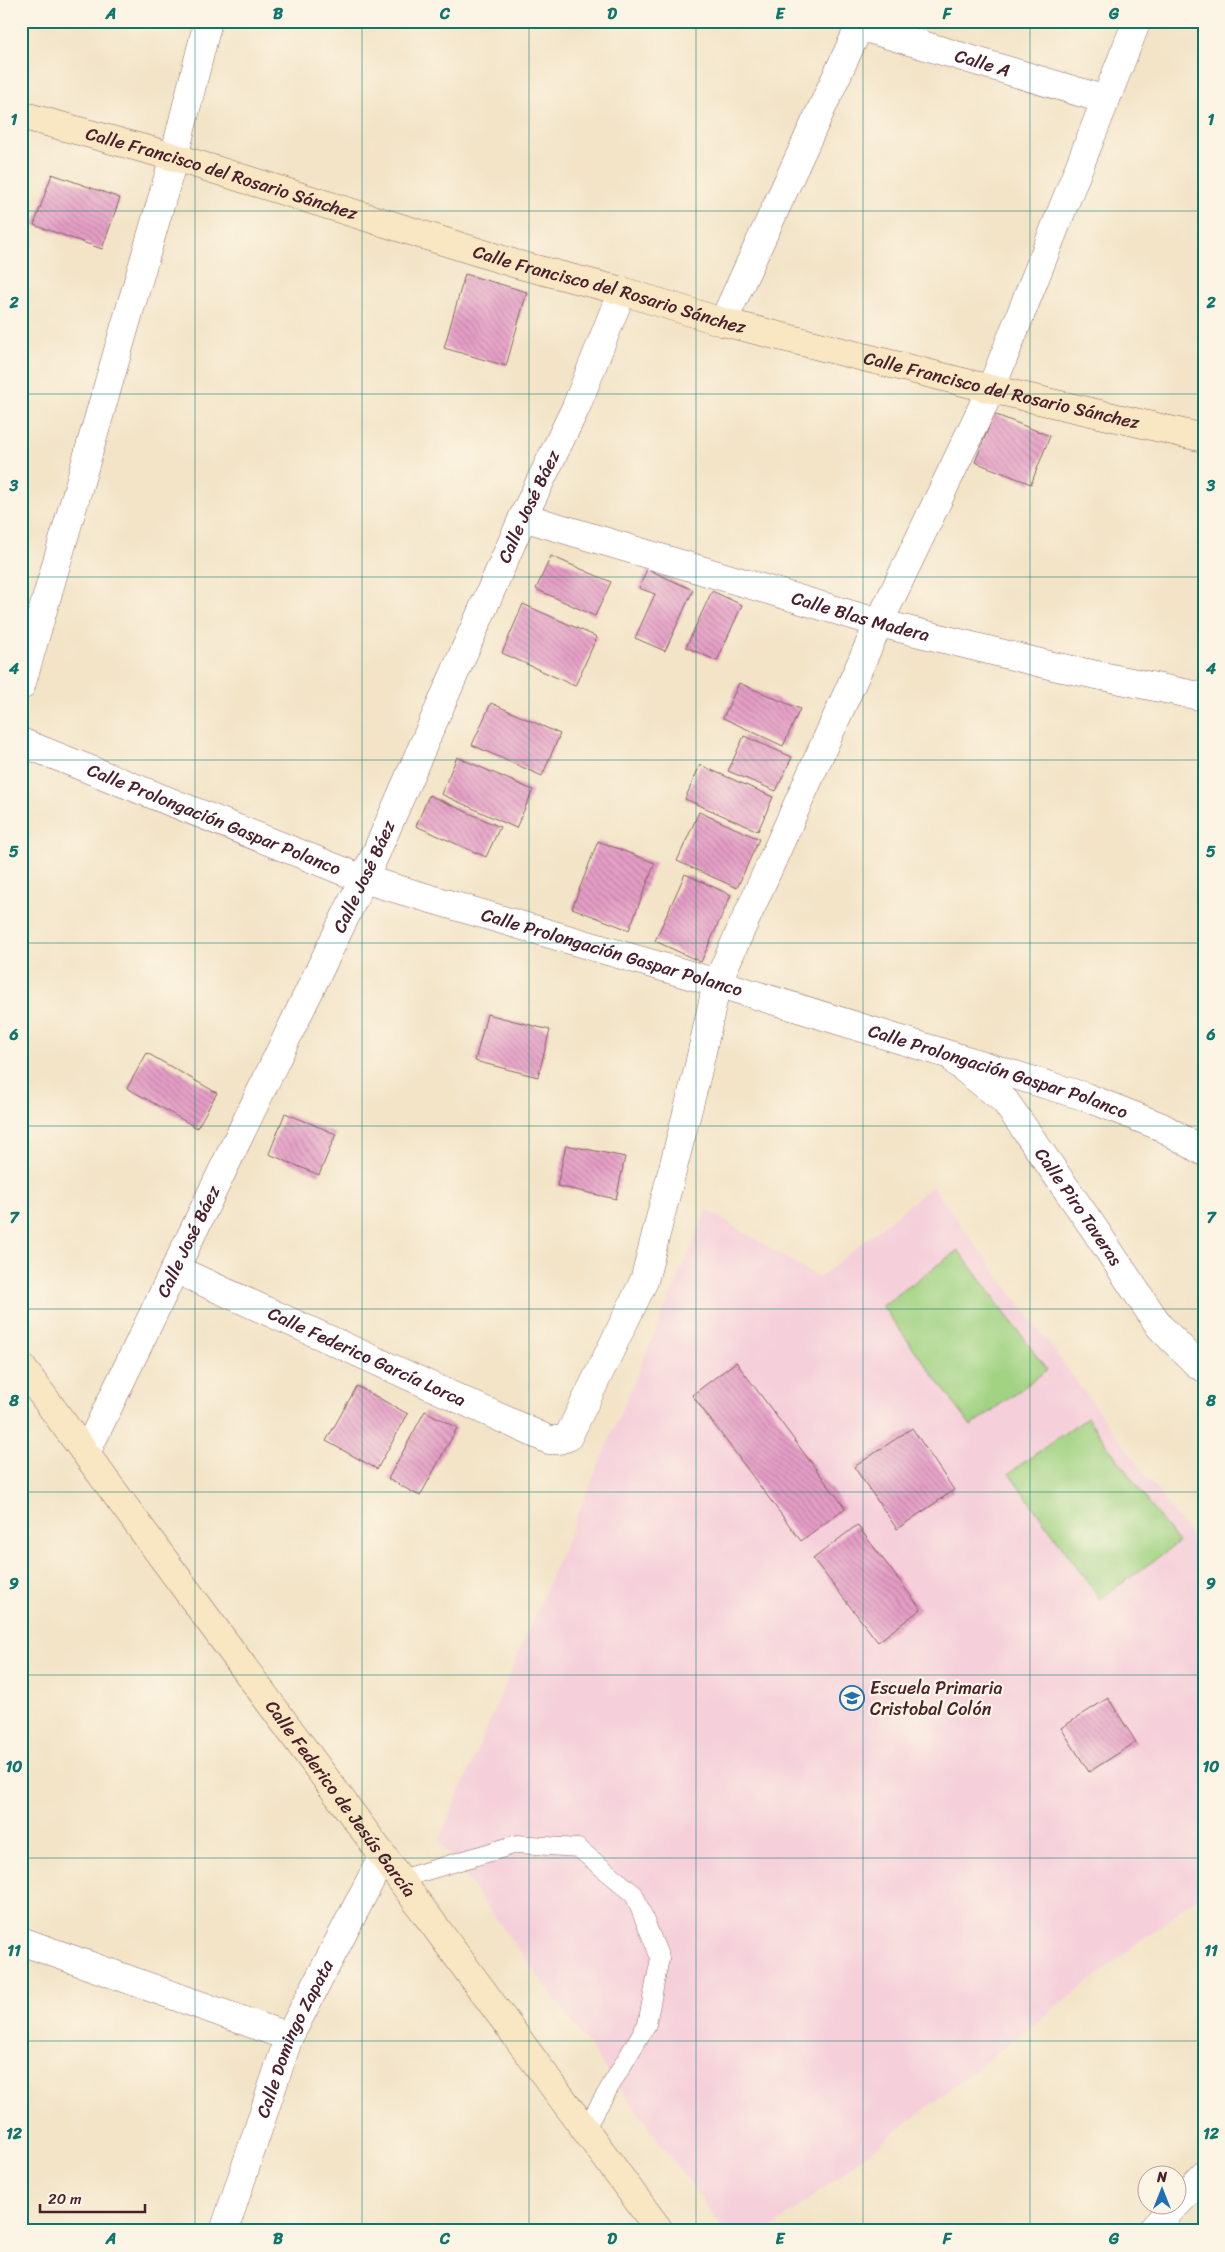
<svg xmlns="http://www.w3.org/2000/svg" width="1225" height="2252" viewBox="0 0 1225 2252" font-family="Sriracha,sans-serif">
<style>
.built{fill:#f5cfda}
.park{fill:#a1d383;stroke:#767957}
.building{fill:url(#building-back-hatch)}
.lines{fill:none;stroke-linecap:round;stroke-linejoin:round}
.lane-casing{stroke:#856462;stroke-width:19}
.street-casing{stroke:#856462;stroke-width:29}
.secondary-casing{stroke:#856462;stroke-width:29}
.lane{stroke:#fff;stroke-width:18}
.street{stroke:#fff;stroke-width:28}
.secondary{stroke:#f9e7c3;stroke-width:28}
.grid{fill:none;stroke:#0f766e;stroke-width:1;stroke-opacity:0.55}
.labels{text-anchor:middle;stroke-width:4.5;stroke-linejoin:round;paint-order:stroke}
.street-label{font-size:18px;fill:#4a1f2b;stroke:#fcf5e5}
.poi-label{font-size:18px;fill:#4a1f2b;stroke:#fcf5e5;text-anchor:start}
.neatline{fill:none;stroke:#0f766e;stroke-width:2}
.grid-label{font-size:16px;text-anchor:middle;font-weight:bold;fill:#0f766e}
</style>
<defs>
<pattern id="building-back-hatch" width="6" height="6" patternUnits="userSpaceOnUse" patternTransform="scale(1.25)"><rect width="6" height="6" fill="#e59ec6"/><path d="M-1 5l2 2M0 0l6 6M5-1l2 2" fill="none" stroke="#bc80a1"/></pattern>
</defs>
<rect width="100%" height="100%" fill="#fcf5e5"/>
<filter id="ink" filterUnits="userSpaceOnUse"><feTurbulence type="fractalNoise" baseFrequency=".02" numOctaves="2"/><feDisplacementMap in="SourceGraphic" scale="10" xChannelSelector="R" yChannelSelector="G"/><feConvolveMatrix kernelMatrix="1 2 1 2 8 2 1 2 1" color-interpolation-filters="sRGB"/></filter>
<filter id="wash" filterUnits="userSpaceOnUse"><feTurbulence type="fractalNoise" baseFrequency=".0096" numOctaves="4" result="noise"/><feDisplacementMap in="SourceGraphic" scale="20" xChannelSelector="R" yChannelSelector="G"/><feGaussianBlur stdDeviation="1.12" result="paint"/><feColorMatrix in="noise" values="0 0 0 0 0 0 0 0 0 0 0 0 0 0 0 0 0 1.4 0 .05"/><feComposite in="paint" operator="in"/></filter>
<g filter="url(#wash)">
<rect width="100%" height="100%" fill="#f3e4c7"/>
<path class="built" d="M 932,1186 L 1204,1554 L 1204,1892 L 768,2231 L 725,2231 L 439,1841 L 707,1210 L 819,1278 Z"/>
<path class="park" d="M 958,1250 L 1047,1370 L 971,1426 L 882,1306 Z
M 1087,1417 L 1178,1543 L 1100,1599 L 1009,1473 Z"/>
<g id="blocks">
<path class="building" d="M 52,174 L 120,198 L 102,249 L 34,225 Z
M 465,274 L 527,292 L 506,366 L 444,348 Z
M 994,414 L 1050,436 L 1031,484 L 975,462 Z
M 551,556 L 611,582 L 595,616 L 536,589 Z
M 647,569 L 693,590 L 665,651 L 635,638 L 655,594 L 639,588 Z
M 712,591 L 742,605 L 717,661 L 686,647 Z
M 523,604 L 597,637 L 575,686 L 502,653 Z
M 739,683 L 800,709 L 783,746 L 723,718 Z
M 491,703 L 560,734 L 542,776 L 472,745 Z
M 744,736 L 792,757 L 776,791 L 728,771 Z
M 457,757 L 533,790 L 516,828 L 441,794 Z
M 700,765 L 773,797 L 758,831 L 685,799 Z
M 429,795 L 500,827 L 486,857 L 416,826 Z
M 699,812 L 759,839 L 737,888 L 677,861 Z
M 598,841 L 655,863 L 629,930 L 572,908 Z
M 685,874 L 731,895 L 701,962 L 655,941 Z
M 487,1014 L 550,1030 L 538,1077 L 475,1061 Z
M 147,1053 L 217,1093 L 197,1128 L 127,1088 Z
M 285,1113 L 336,1134 L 319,1175 L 269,1154 Z
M 566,1145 L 625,1157 L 616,1199 L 557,1186 Z
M 736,1362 L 845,1508 L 801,1541 L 692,1395 Z
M 357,1386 L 408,1414 L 377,1469 L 326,1441 Z
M 425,1411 L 457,1428 L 420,1496 L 388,1479 Z
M 912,1428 L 954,1490 L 897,1529 L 854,1467 Z
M 857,1525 L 921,1609 L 878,1642 L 813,1559 Z
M 1108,1698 L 1136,1742 L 1089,1772 L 1061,1728 Z"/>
</g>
</g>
<g filter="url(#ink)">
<use href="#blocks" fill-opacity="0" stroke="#856462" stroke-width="1"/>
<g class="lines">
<defs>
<path id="lane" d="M 400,1879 L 517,1844 L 578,1848 L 634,1894 L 660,1958 L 647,2024 L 585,2129"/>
<g id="street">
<path id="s1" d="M 859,26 L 1106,100"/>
<path d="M 723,322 L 862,21"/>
<path id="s2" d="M 523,517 L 879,623 L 1053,666 L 1204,697"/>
<path d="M 21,686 L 174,157 L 208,21"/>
<path id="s3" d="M 21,742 L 363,879 L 717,983 L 1086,1097 L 1162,1127 L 1204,1152"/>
<path id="s4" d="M 957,1063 L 1005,1101 L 1093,1227 L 1160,1327 L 1199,1366 L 1204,1367"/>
<path id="s5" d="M 175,1269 L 549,1440 L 559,1440 L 568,1437 L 644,1281 L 697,1074 L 717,983 L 879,623 L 991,389 L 1137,21"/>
<path id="s6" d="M 86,1453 L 375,855 L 523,517 L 576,407 L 622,291"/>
<path d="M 21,1941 L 289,2037"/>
<path d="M 1178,2203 L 1204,2175"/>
<path id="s7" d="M 224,2231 L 289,2037 L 383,1856"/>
<path d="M 1151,2231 L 1176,2204"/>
</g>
<g id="secondary">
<path id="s8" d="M 21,115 L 174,157 L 516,264 L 622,291 L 723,322 L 991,389 L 1204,438"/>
<path id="s9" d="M 21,1366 L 660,2231"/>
</g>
</defs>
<use href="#lane" class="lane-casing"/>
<use href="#street" class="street-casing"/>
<use href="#secondary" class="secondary-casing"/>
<use href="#lane" class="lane"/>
<use href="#street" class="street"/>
<use href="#secondary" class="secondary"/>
</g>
</g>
<path class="grid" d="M 195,21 L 195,2231M 362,21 L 362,2231M 529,21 L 529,2231M 696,21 L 696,2231M 863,21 L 863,2231M 1030,21 L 1030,2231M 21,211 L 1204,211M 21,394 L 1204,394M 21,577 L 1204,577M 21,760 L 1204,760M 21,943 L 1204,943M 21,1126 L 1204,1126M 21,1309 L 1204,1309M 21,1492 L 1204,1492M 21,1675 L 1204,1675M 21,1858 L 1204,1858M 21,2041 L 1204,2041"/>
<defs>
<symbol id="school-ring" viewBox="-11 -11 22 22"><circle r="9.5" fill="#fcf5e5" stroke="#1f6fb2" stroke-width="1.5"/><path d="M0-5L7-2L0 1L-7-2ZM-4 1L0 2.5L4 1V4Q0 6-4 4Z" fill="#1f6fb2"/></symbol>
</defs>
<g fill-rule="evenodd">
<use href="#school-ring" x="838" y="1684" width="28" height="28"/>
</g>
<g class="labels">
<g class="street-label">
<text dy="6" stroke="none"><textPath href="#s1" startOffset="129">Calle A</textPath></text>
<text dy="6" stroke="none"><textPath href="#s8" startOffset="209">Calle Francisco del Rosario Sánchez</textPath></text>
<text dy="6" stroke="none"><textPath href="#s8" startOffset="614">Calle Francisco del Rosario Sánchez</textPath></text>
<text dy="6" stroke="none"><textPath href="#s8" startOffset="1019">Calle Francisco del Rosario Sánchez</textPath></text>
<text dy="6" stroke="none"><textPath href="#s6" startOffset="1045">Calle José Báez</textPath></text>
<text dy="6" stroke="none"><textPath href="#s2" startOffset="352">Calle Blas Madera</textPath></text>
<text dy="6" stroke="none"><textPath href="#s3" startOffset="208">Calle Prolongación Gaspar Polanco</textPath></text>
<text dy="6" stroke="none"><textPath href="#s6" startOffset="640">Calle José Báez</textPath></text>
<text dy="6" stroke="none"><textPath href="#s3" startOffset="628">Calle Prolongación Gaspar Polanco</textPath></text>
<text dy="6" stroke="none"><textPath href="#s3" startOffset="1032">Calle Prolongación Gaspar Polanco</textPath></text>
<text dy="6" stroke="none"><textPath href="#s4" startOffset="190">Calle Piro Taveras</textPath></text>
<text dy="6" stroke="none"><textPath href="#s6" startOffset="235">Calle José Báez</textPath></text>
<text dy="6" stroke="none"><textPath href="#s5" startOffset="211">Calle Federico García Lorca</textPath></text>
<text dy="6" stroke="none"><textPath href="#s9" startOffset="538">Calle Federico de Jesús García</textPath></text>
<text dy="6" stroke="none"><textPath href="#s7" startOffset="205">Calle Domingo Zapata</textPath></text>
</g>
<g class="poi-label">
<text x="870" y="1694">Escuela Primaria<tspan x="870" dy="21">Cristobal Colón</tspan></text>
</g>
</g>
<rect width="1225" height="2252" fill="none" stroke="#fcf5e5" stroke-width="55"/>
<g transform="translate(1162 2190)"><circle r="24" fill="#fcf5e5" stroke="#b59f9b"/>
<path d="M0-4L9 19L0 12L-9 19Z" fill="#1f6fb2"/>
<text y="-8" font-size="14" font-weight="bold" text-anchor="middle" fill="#4a1f2b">N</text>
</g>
<path d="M40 2204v8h105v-8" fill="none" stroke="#4a1f2b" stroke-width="2.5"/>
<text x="48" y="2204" font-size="15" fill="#4a1f2b" stroke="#fcf5e5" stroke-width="4" paint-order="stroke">20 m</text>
<rect x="28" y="28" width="1170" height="2196" class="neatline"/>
<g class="grid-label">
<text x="111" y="19">A</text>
<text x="278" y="19">B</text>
<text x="445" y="19">C</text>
<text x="612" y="19">D</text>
<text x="780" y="19">E</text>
<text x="947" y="19">F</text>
<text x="1114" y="19">G</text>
<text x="14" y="125">1</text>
<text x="1211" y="125">1</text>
<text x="14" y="308">2</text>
<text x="1211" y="308">2</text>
<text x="14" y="491">3</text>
<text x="1211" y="491">3</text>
<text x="14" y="674">4</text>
<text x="1211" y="674">4</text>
<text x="14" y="857">5</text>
<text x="1211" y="857">5</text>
<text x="14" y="1040">6</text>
<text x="1211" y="1040">6</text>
<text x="14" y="1223">7</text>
<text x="1211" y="1223">7</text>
<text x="14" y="1406">8</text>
<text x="1211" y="1406">8</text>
<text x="14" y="1589">9</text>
<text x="1211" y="1589">9</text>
<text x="14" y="1772">10</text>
<text x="1211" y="1772">10</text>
<text x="14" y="1956">11</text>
<text x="1211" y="1956">11</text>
<text x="14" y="2139">12</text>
<text x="1211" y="2139">12</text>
<text x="111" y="2244">A</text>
<text x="278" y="2244">B</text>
<text x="445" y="2244">C</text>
<text x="612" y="2244">D</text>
<text x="780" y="2244">E</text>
<text x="947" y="2244">F</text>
<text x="1114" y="2244">G</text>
</g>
</svg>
